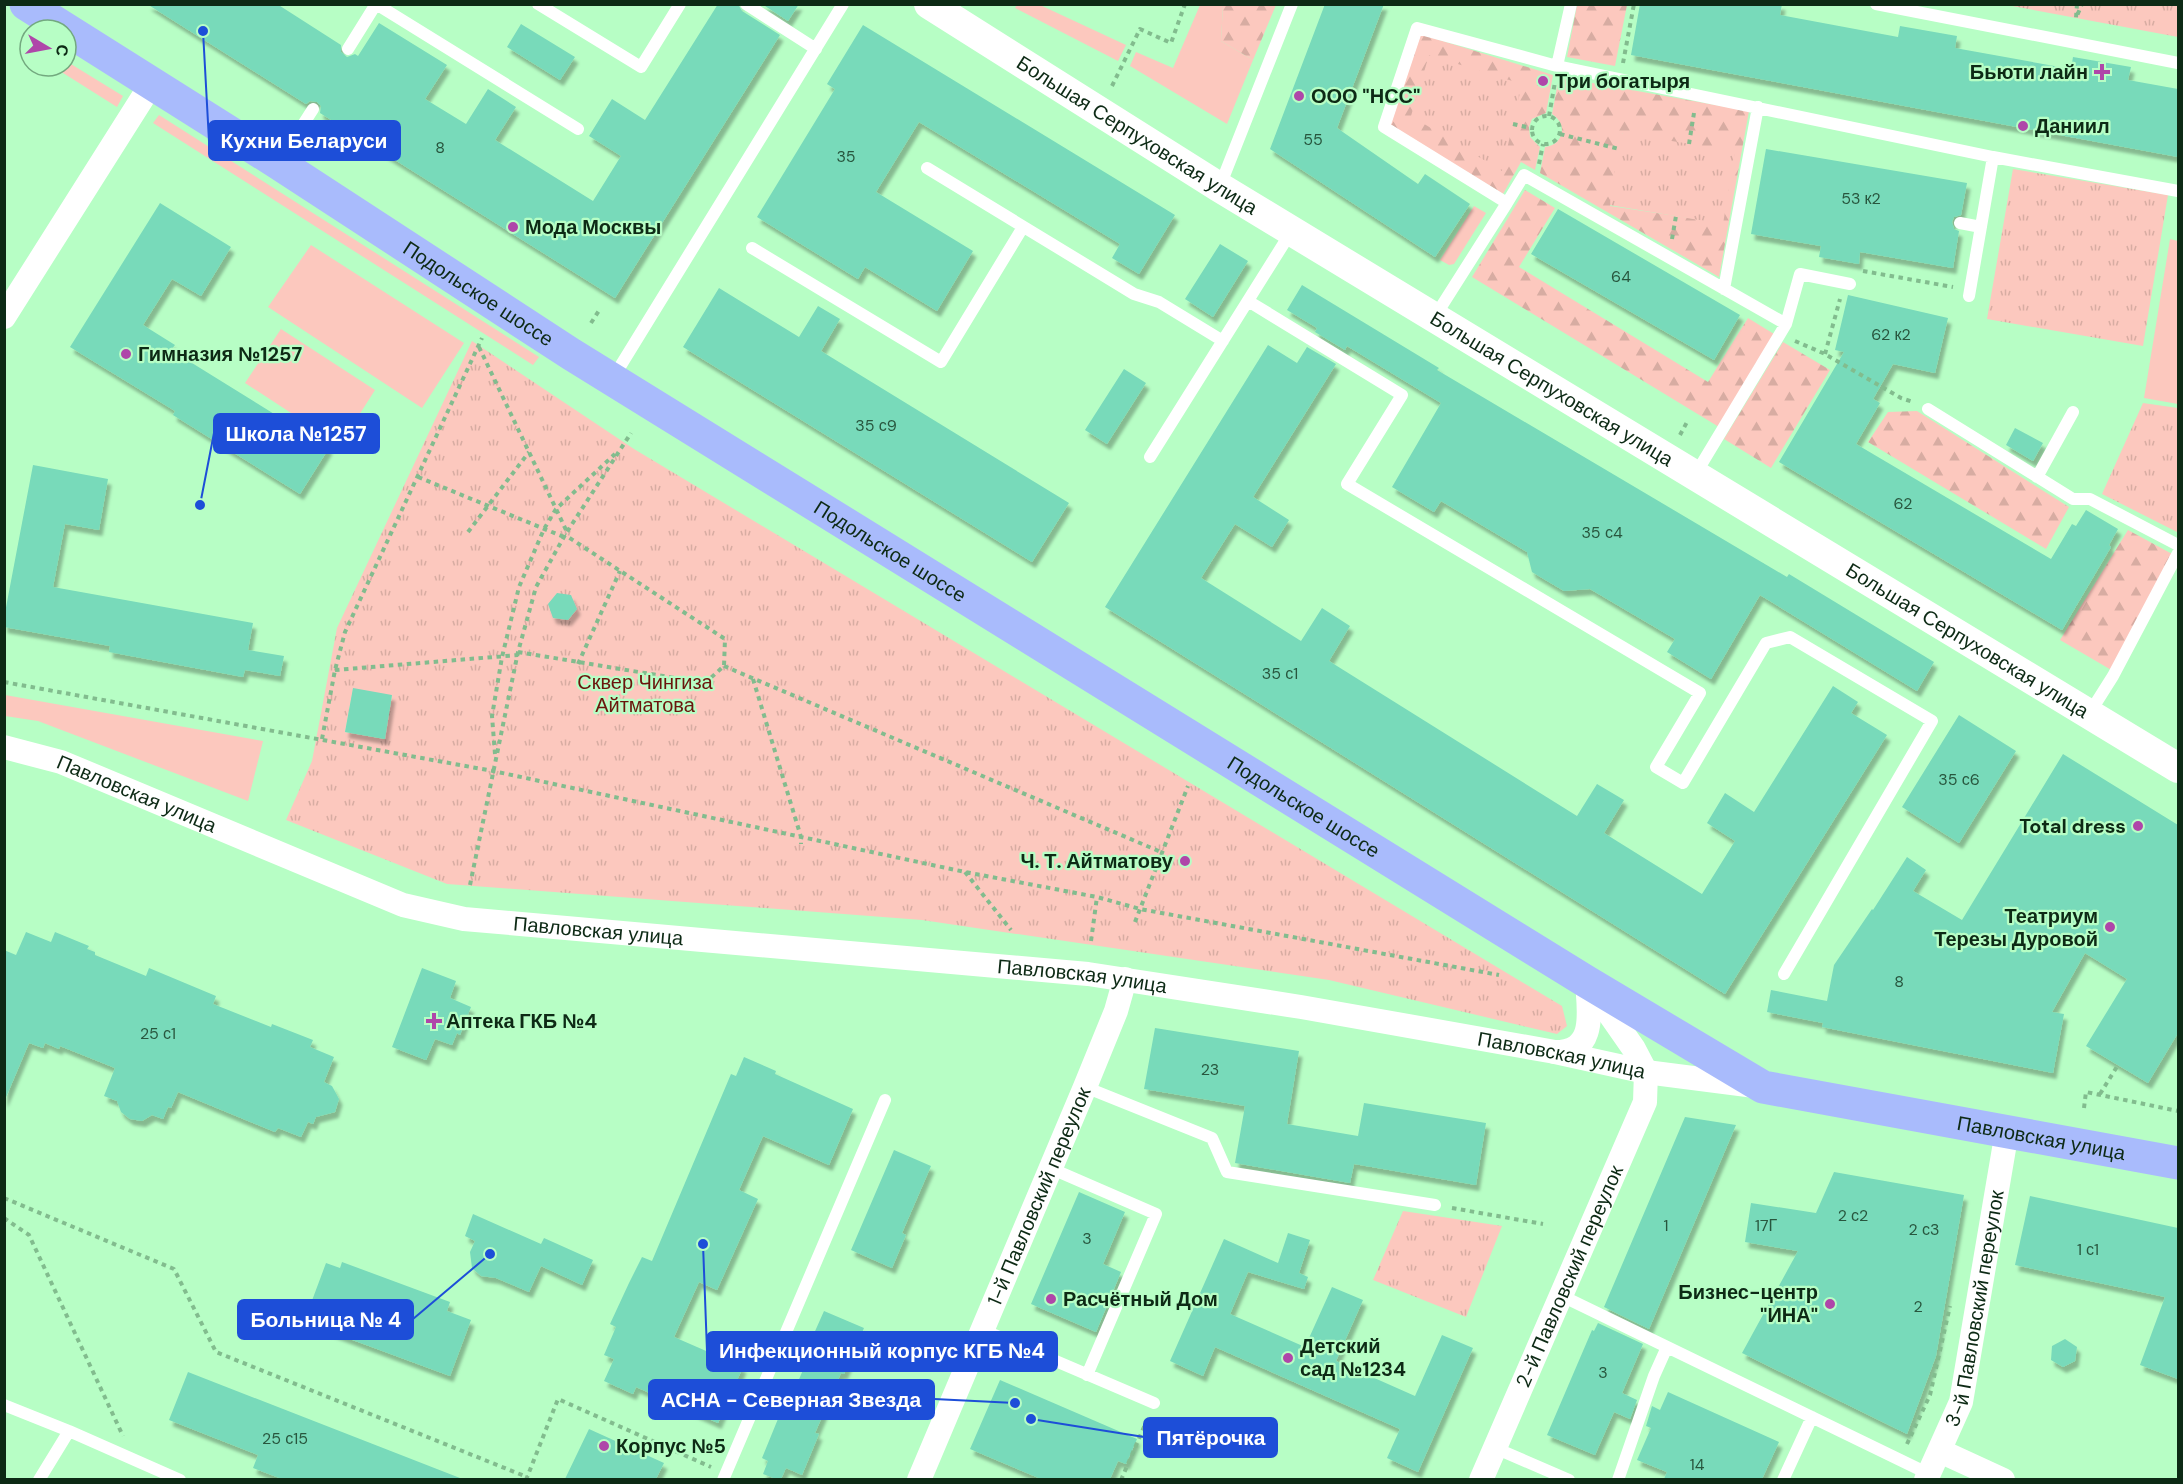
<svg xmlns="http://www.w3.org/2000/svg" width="2183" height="1484" viewBox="0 0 2183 1484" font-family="'DM Sans',sans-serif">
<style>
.grass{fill:#fcc8be}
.forest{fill:url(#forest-firs);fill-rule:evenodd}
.park{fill:url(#park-tufts);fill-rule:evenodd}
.building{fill:#78daba;filter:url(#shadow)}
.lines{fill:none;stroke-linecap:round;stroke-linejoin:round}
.path{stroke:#82bc8e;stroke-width:4;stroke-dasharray:4.5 4.5;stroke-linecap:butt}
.service{stroke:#fff;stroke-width:12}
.minor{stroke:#fff;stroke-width:24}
.tertiary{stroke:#fff;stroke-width:30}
.primary{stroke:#a9bbfc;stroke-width:33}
.poi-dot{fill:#af46a9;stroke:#b7fec5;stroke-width:2}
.labels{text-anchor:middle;stroke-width:4.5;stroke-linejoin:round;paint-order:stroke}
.number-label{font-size:16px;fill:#28563e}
.poi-label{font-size:20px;font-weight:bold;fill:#0d2a15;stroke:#b7fec5;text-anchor:start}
.street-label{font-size:20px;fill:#0d2a15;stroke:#b7fec5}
.park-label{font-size:20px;fill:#6a150c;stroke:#b7fec5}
.leader{fill:none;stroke:#1d4ed8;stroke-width:2}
.callout-dot{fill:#1d4ed8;stroke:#b7fec5;stroke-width:2}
.callout{fill:#1d4ed8;stroke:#1d4ed8;stroke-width:2}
.callout-label{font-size:21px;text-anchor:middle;font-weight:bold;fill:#fff}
</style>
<defs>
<pattern id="forest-firs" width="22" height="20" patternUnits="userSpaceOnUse" patternTransform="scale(1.5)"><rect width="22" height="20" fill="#fcc8be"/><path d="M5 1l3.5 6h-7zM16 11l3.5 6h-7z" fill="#d7aca2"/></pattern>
<pattern id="park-tufts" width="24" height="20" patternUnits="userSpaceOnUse" patternTransform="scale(1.5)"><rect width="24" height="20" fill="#fcc8be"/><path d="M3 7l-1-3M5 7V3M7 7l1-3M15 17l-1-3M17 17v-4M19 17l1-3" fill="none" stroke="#d7aca2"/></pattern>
<filter id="shadow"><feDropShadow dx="3.5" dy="6" stdDeviation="1.5" flood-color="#0004"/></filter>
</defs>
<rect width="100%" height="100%" fill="#b7fec5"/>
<path class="grass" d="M 1017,5 L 1040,5 L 1126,45 L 1118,61 L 1015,8 Z
M 1200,5 L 1223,5 L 1221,41 L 1253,60 L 1227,124 L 1130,66 L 1136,52 L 1173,68 Z
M 66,61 L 123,96 L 117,107 L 52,66 L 66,66 Z
M 159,115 L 539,357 L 533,365 L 153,123 Z
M 1474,206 L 1486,213 L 1454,264 L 1449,265 L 1440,260 Z
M 2170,239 L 2178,241 L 2178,404 L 2144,398 Z
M 311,245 L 464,343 L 422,408 L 268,307 Z
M 281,329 L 375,390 L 340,445 L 245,383 Z
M 5,695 L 263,741 L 248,801 L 38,721 L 5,716 Z"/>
<path class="forest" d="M 1223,5 L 1276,5 L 1253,60 L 1221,41 Z
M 1577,5 L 1627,5 L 1615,66 L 1567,57 Z
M 1420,34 L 1553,75 L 1546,113 L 1532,119 L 1529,127 L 1530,137 L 1540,147 L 1535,170 L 1521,162 L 1503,194 L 1389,124 Z
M 1559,77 L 1749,111 L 1719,277 L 1540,173 L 1545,147 C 1564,145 1568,124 1552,114 ZM 1622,133 L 1723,223 L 1610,206 Z
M 1525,190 L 1555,208 L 1519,267 L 1708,382 L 1748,318 L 1774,334 L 1719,427 L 1472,277 Z
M 1783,342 L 1830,370 L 1771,468 L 1724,439 Z
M 1917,411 L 2069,507 L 2046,549 L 1868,442 L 1888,412 Z
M 2128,530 L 2174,555 L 2113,671 L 2060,640 Z"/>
<path class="park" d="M 2007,5 L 2178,5 L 2178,37 Z
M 1429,55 L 1522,84 L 1502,171 L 1411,116 Z
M 1621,133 L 1735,151 L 1723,224 L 1609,205 Z
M 2013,169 L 2168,195 L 2143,346 L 1987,319 Z
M 472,341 L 634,449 L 1562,1006 L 1567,1026 L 1557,1034 L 1329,980 L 922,920 L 447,884 L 286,820 L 312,761 L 337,628 ZM 353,689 L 392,696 L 384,739 L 345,732 Z
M 2143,403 L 2178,408 L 2178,521 L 2177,532 L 2102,494 Z
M 1403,1211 L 1502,1226 L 1466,1317 L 1373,1280 Z"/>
<path class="building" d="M 147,4 L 277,4 L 341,45 L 341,52 L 347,57 L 355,54 L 358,56 L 379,23 L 447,65 L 425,99 L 466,124 L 488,89 L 516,107 L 495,140 L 593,201 L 621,156 L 589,136 L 612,99 L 645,120 L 718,4 L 738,4 L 742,11 L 780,35 L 615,298 L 320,113 L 321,106 L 317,102 L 310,101 L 306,104 Z
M 762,4 L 799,4 L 788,21 Z
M 1325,4 L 1384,4 L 1337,128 L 1418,184 L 1425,174 L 1470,204 L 1435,257 L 1270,149 Z
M 1640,4 L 1782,4 L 1780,15 L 1898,37 L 1900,26 L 1957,36 L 1955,48 L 2071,69 L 2073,57 L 2131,67 L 2128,80 L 2178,89 L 2178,157 L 1631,55 Z
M 521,24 L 575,57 L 560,80 L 507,47 Z
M 863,25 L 1175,215 L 1139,274 L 1112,258 L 1120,244 L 919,122 L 876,192 L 973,251 L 937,311 L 865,267 L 858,279 L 757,217 L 835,89 L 827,84 Z
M 1766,149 L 1967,183 L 1961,215 L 1954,217 L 1952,222 L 1954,229 L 1959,231 L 1953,268 L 1860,252 L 1859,264 L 1819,257 L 1821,246 L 1751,234 Z
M 160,203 L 231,247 L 201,296 L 172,279 L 143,325 L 175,345 L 171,350 L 329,448 L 300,494 L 173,415 L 175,411 L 70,347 Z
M 1558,209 L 1740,315 L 1714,360 L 1531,254 Z
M 1220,244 L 1248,261 L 1213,317 L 1185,299 Z
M 1302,285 L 1439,368 L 1437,370 L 1787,577 L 1789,574 L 1934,662 L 1917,691 L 1760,595 L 1711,679 L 1667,652 L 1675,639 L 1590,589 L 1564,591 L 1532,572 L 1527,552 L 1441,501 L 1434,512 L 1392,487 L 1441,403 L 1347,346 L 1345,350 L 1315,332 L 1317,328 L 1287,310 Z
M 719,288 L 799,337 L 818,306 L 840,319 L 821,351 L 1069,503 L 1032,562 L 683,347 Z
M 1848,295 L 1948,318 L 1935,373 L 1893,364 L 1873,399 L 1880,403 L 1856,444 L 2051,559 L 2072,524 L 2076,526 L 2086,510 L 2118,529 L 2109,545 L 2111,547 L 2062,630 L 1779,462 L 1844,352 L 1835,350 Z
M 1268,345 L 1297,363 L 1307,347 L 1336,364 L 1253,497 L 1289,520 L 1272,547 L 1235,524 L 1201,578 L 1301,641 L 1322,608 L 1350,626 L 1329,661 L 1577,816 L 1597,784 L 1624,800 L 1604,833 L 1702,894 L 1735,841 L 1707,823 L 1725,793 L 1754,812 L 1833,686 L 1858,702 L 1851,713 L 1887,735 L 1725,994 L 1105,607 Z
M 1124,369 L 1146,383 L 1107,444 L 1085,430 Z
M 2015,428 L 2043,443 L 2033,461 L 2006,445 Z
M 33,465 L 108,479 L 99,530 L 65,524 L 53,587 L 253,623 L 248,650 L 284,656 L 280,676 L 245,670 L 243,677 L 109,652 L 110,646 L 4,627 L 4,618 Z
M 557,593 L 571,595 L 577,609 L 568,620 L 553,618 L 548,604 Z
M 353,688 L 392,695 L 385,739 L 345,732 Z
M 1959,715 L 2016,751 L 1959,843 L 1902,807 Z
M 2063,754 L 2178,825 L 2178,1033 L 2148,1083 L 2086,1046 L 2127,979 L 2085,953 L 2052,1012 L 2064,1014 L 2053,1073 L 1822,1027 L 1823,1023 L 1767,1012 L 1771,990 L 1827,1001 L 1834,965 L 1872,909 L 1873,910 L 1907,857 L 1926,870 L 1913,891 L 1962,920 Z
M 26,932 L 51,942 L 55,932 L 89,946 L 87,949 L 95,952 L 95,955 L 146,976 L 149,968 L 216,996 L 213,1004 L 271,1027 L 272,1024 L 313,1040 L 310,1047 L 334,1057 L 324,1082 L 332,1086 L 339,1099 L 335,1112 L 316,1117 L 313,1124 L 308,1122 L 301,1137 L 278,1128 L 275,1132 L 178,1092 L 171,1108 L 168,1107 L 163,1119 L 152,1115 L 142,1121 L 130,1119 L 121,1112 L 117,1101 L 104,1096 L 115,1068 L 60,1046 L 59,1049 L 45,1043 L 43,1048 L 29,1043 L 4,1102 L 4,950 L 16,955 Z
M 422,968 L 456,981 L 450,998 L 471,1007 L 460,1035 L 457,1033 L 452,1045 L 435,1039 L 426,1060 L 392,1047 Z
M 1155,1028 L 1299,1051 L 1287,1124 L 1358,1136 L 1364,1103 L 1486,1123 L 1476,1185 L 1354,1164 L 1350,1183 L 1235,1163 L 1245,1106 L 1144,1089 Z
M 744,1057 L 776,1071 L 775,1074 L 853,1109 L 829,1165 L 763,1136 L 739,1190 L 758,1199 L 717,1290 L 699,1282 L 674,1337 L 743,1367 L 718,1423 L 636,1387 L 633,1394 L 604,1381 L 614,1359 L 604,1355 L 616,1327 L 610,1324 L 629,1283 L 642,1257 L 652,1261 L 731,1074 L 736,1076 Z
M 1685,1117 L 1736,1125 L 1649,1329 L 1604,1307 Z
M 894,1150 L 931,1166 L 902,1233 L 906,1235 L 892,1268 L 851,1250 Z
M 1834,1172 L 1964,1195 L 1936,1356 L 1907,1434 L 1742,1353 L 1798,1251 L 1745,1242 L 1751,1203 L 1816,1213 Z
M 1079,1192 L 1125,1212 L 1103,1264 L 1121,1272 L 1096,1332 L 1031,1304 Z
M 2030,1196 L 2178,1228 L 2178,1379 L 2140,1365 L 2165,1297 L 2015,1265 Z
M 473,1214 L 541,1244 L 544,1238 L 593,1260 L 582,1285 L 541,1266 L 529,1292 L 496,1278 L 481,1276 L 472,1268 L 470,1252 L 475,1241 L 465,1236 Z
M 1288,1233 L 1310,1240 L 1299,1273 L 1308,1277 L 1304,1289 L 1248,1272 L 1230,1314 L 1305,1347 L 1332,1287 L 1363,1300 L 1336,1361 L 1415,1396 L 1442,1335 L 1473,1348 L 1418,1472 L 1387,1458 L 1400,1429 L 1215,1347 L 1203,1376 L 1170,1361 L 1224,1239 L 1278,1263 Z
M 342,1262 L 450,1302 L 447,1311 L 471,1320 L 450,1376 L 304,1322 L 326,1263 L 340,1268 Z
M 824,1311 L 864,1328 L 844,1374 L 841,1373 L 815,1433 L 819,1434 L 802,1475 L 786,1468 L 781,1479 L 776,1479 L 763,1474 L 768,1461 L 762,1458 L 780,1414 L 784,1415 L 808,1358 L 804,1356 Z
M 1598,1323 L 1643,1344 L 1622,1393 L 1637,1400 L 1630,1419 L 1614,1412 L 1595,1455 L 1547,1435 L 1592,1330 L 1594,1331 Z
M 2065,1339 L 2077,1347 L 2075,1361 L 2063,1367 L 2051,1360 L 2052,1346 Z
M 188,1372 L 460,1478 L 459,1479 L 282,1479 L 253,1468 L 258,1455 L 169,1420 Z
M 1000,1380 L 1137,1439 L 1126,1464 L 1118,1461 L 1110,1479 L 1041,1479 L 970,1449 Z
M 1668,1392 L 1779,1442 L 1762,1479 L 1664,1479 L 1667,1472 L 1637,1460 L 1651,1428 L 1646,1426 L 1652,1406 L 1660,1410 Z
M 589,1429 L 664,1463 L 656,1479 L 565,1479 Z"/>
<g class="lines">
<path class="path" d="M 2077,4 L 2076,18 L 2082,4
M 1623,63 L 1634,4
M 1112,86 L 1140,29 L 1171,43 L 1185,4
M1532 130a14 14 0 1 1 28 0a14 14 0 1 1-28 0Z
M 1549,116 L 1555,82
M 1513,124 L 1531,128
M 1560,134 L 1619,149
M 1689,144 L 1694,113
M 1539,164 L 1543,144
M 1672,239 L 1676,216
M 1863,271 L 1953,287
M 591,323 L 600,309
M 1795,341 L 1825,354 L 1901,398 L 1913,402
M 479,347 L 567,532
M 1825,354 L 1840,299
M 1680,435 L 1687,422
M 418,477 L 564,537
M 468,532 L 529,452
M 518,652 L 705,683 L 724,666 L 725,639 L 565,535
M 578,664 L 620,571
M 724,666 L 1161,852
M 335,670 L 518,655
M 753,679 L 801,837 L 801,844
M 4,682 L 493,771 L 965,872 L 1097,897 L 1140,909 L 1499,975
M 322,739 L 335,670 L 345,632 L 482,338
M 495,754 L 492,716 L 502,657 L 519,587 L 544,529 L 556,509 L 615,454
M 965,872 L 1011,930
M 470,885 L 518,652 L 536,587 L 565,535 L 631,433
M 1135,922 L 1188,786
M 1091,941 L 1097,897
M 2100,1094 L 2118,1065
M 2084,1108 L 2086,1092 L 2178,1111
M 4,1198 L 174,1269 L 216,1352 L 527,1477
M 1452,1208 L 1543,1224
M 4,1218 L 29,1235 L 123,1436
M 1907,1444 L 1930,1395 L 1950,1306
M 526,1480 L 558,1399 L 711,1467
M 1121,1480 L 1147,1420"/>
<path class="service" d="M 376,4 L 578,129
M 538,4 L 641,67 L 680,4
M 746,4 L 816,49
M 1571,4 L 1557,66 L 1993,157
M 1876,4 L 2178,63
M 348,49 L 376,4
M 1557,66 L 1417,28 L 1384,127 L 1507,203 L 1524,175 L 1786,324
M 279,162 L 313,109
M 927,168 L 1134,294 L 1159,302 L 1223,341
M 1220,186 L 1292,4
M 1960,223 L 1981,227
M 752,248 L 941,362 L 1023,227
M 1724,289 L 1758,107
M 1969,296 L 1993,157 L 2178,191
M 1248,301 L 1402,395 L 1347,484 L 1700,693 L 1656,767 L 1683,783 L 1766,643 L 1790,637 L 1932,721 L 1784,974
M 1434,318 L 1507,203
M 613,378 L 843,4
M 1928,409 L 2073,499 L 2090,499 L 2178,545
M 1150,457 L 1291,232
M 1695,475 L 1786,324 L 1800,274 L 1850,284
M 2037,477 L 2073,412
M 2089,714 L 2113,676 L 2178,553
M 1085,1087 L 1212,1138 L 1227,1172 L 1435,1205
M 1050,1168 L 1156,1214 L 1087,1375
M 1562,1296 L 1929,1474
M 983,1330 L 1154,1403
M 4,1405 L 69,1431 L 180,1480
M 1495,1448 L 1569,1480
M 39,1480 L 69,1431
M 723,1480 L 885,1100
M 1618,1480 L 1654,1376 L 1667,1347
M 1783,1480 L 1812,1417"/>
<g class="minor">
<path d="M 4,317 L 152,83"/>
<path id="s1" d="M 4,747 L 61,762 L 403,905 L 464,919 L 1088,974 L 1301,1007 L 1555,1052 L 1646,1072 L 1755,1086"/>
<path d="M 1555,1052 C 1597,1052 1589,1012 1587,982"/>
<path d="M 1940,1451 L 2003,1480"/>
<path id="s2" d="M 919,1480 L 1085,1087 L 1116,1011 L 1125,979"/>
<path id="s3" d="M 1481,1480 L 1645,1102 L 1646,1072 L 1634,1049 L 1592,989"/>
<path id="s4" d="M 1926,1480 L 1961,1402 L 2007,1131"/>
</g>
<path class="tertiary" id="s5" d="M 929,4 L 1219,187 L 2178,768"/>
<path class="primary" id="s6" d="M 26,4 L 278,163 L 571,354 L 1587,982 L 1763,1087 L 2178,1163"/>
</g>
<g class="poi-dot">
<path d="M2099 63h6v6h6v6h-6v6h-6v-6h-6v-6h6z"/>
<circle cx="1543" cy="81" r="6"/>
<circle cx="1299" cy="96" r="6"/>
<circle cx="2023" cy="126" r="6"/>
<circle cx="513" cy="227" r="6"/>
<circle cx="126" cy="354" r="6"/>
<circle cx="2138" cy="826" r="6"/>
<circle cx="1185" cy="861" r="6"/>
<circle cx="2110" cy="927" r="6"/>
<path d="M431 1012h6v6h6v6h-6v6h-6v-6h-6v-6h6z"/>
<circle cx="1051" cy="1299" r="6"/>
<circle cx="1830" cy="1304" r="6"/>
<circle cx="1288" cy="1358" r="6"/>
<circle cx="604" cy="1446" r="6"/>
</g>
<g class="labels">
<g class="number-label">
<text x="1313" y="145">55</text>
<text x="440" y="153">8</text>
<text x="846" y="162">35</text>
<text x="1861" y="204">53 к2</text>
<text x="1621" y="282">64</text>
<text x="1891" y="340">62 к2</text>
<text x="876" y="431">35 с9</text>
<text x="1903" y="509">62</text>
<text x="1602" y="538">35 с4</text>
<text x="1280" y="679">35 с1</text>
<text x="1959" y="785">35 с6</text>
<text x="1899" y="987">8</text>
<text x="158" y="1039">25 с1</text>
<text x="1210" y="1075">23</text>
<text x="1853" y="1221">2 с2</text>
<text x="1666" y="1231">1</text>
<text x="1766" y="1231">17Г</text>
<text x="1924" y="1235">2 с3</text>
<text x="1087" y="1244">3</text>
<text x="2088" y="1255">1 с1</text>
<text x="1918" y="1312">2</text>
<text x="1603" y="1378">3</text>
<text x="285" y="1444">25 с15</text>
<text x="1697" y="1470">14</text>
</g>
<g class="poi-label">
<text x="2088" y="79" text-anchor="end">Бьюти лайн</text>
<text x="1555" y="88">Три богатыря</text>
<text x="1311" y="103">ООО "НСС"</text>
<text x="2035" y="133">Даниил</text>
<text x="525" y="234">Мода Москвы</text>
<text x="138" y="361">Гимназия №1257</text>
<text x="2126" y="833" text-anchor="end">Total dress</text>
<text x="1173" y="868" text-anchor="end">Ч. Т. Айтматову</text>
<text x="2098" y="923" text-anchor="end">Театриум<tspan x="2098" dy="23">Терезы Дуровой</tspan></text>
<text x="446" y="1028">Аптека ГКБ №4</text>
<text x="1818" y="1299" text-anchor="end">Бизнес-центр<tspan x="1818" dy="23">"ИНА"</tspan></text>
<text x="1063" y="1306">Расчётный Дом</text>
<text x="1300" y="1353">Детский<tspan x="1300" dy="23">сад №1234</tspan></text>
<text x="616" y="1453">Корпус №5</text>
</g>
<g class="street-label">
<text dy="7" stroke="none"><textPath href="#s5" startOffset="246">Большая Серпуховская улица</textPath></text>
<text dy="7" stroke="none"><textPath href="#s6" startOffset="537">Подольское шоссе</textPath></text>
<text dy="7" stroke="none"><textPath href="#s5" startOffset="732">Большая Серпуховская улица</textPath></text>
<text dy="7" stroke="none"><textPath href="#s6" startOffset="1023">Подольское шоссе</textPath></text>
<text dy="7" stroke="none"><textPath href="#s5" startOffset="1218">Большая Серпуховская улица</textPath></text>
<text dy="7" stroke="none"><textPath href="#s1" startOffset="141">Павловская улица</textPath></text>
<text dy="7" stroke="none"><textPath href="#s6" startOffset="1509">Подольское шоссе</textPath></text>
<text dy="7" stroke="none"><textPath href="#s1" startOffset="627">Павловская улица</textPath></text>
<text dy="7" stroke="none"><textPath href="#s1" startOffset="1113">Павловская улица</textPath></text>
<text dy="7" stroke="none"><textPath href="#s1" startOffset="1599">Павловская улица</textPath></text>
<text dy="7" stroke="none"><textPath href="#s6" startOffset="2330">Павловская улица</textPath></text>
<text dy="7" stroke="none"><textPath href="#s2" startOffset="308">1-й Павловский переулок</textPath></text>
<text dy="7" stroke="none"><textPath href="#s3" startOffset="222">2-й Павловский переулок</textPath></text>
<text dy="7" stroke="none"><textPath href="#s4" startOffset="180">3-й Павловский переулок</textPath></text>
</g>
<g class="park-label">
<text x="645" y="689">Сквер Чингиза<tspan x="645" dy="23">Айтматова</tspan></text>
</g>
</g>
<path class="leader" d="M203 31L209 141M200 505L214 433M490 1254L413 1319M703 1244L707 1351M1015 1403L934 1399M1031 1419L1144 1437"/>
<g class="callout-dot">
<circle cx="203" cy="31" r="6"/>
<circle cx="200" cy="505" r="6"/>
<circle cx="490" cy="1254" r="6"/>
<circle cx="703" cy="1244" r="6"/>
<circle cx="1015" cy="1403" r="6"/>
<circle cx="1031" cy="1419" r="6"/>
</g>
<g class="callout">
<rect x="209" y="121" width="191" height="39" rx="6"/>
<rect x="214" y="414" width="165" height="39" rx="6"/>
<rect x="238" y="1300" width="175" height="39" rx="6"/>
<rect x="707" y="1332" width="350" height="39" rx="6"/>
<rect x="649" y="1380" width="285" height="39" rx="6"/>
<rect x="1144" y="1418" width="133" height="39" rx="6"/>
</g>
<g class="callout-label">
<text x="304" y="148">Кухни Беларуси</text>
<text x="296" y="441">Школа №1257</text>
<text x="326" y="1327">Больница № 4</text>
<text x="882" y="1358">Инфекционный корпус КГБ №4</text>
<text x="791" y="1407">АСНА - Северная Звезда</text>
<text x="1211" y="1445">Пятёрочка</text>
</g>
<rect width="2183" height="1484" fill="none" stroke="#0d2a15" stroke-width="12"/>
<g transform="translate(48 48) rotate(100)"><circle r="28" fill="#b7fec5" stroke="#73a97f" stroke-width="1.5"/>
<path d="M0-4.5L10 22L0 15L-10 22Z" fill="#af46a9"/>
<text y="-9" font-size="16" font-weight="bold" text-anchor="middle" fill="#0d2a15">С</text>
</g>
</svg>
